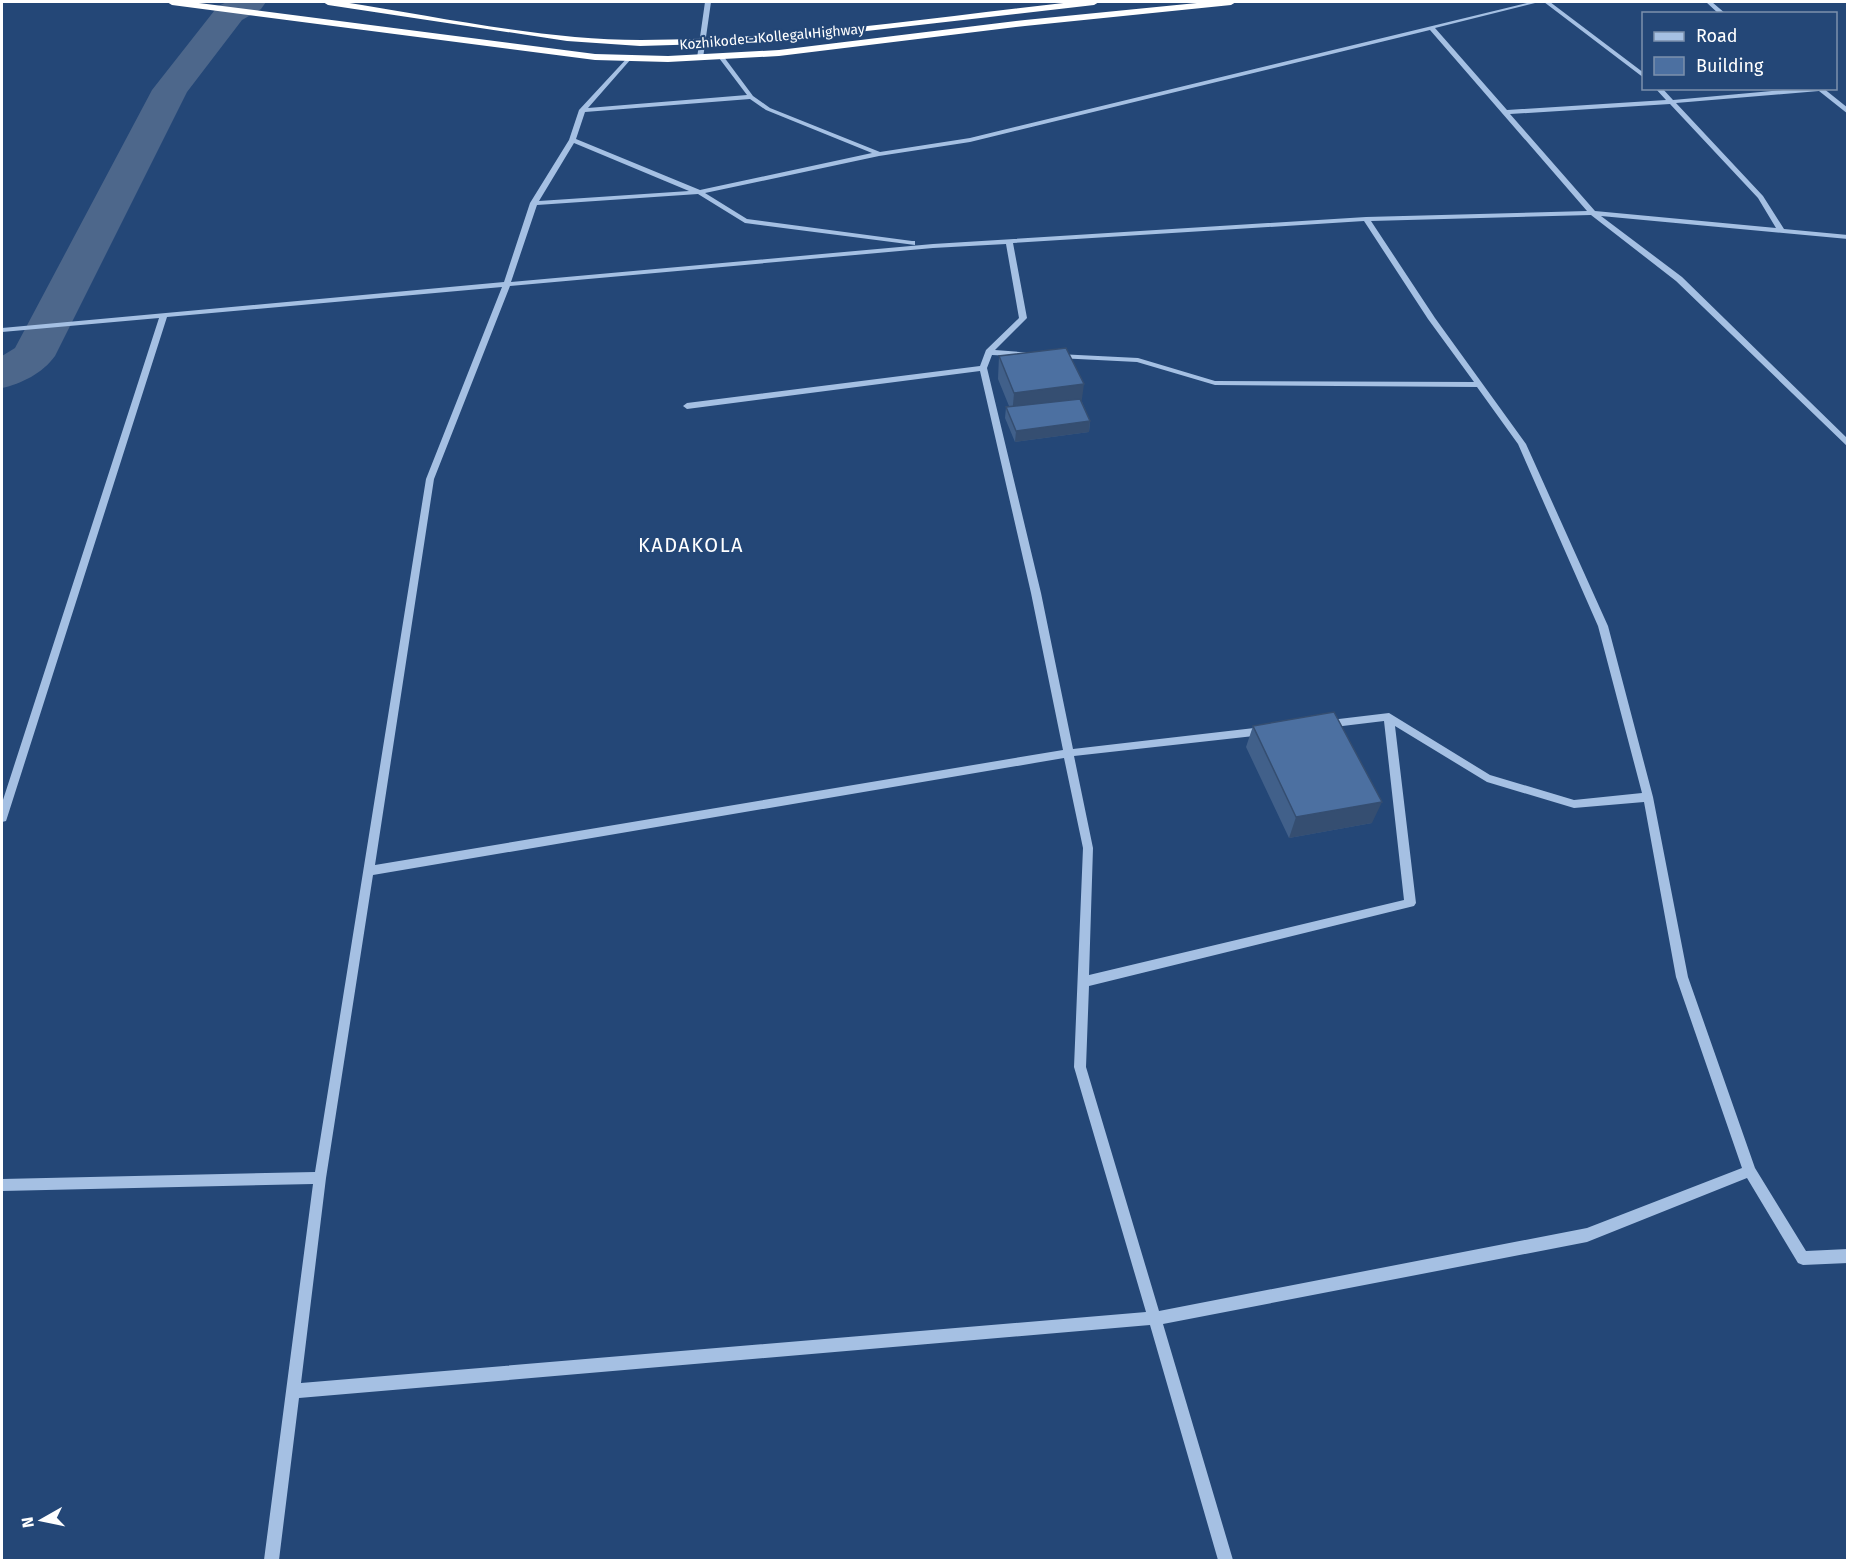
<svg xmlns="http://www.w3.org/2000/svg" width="1849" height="1562" viewBox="0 0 1849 1562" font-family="'Fira Sans',sans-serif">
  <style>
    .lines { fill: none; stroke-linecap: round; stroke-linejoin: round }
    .canal { fill: #4d678b; fill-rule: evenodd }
    .minor { fill: #a5c0e3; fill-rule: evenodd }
    .highway { fill: #fff; fill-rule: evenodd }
    .wall { fill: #41608a }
    .shaded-wall { fill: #354e71 }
    .building { fill: #4c70a1; stroke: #354e71; stroke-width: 1.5 }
    .labels { text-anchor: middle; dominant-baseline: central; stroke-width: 4.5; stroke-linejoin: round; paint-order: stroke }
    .far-street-label { font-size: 14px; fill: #fff; stroke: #244777 }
    .quarter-label { font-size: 20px; letter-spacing: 1.5px; fill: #fff; stroke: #244777 }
  </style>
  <rect width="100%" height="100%" fill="#244777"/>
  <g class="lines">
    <path class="canal" d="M227,2H266L261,9L242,20L187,92L55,356C43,373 21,384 2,388V356L15,348L152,90L218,6Z"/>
    <path class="minor" d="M705,2H711L703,58L700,60L697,58Z
      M1531,2H1539L1435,28L1507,110L1666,100L1655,88H1662L1673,100L1804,88H1823L1848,108V114L1819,91L1676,103L1763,196L1784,229L1848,235V239L1601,216L1682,277L1848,439V447L1676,281L1591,215L1371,221L1435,318L1526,444L1608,626L1653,797L1688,977L1755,1168L1806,1251L1848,1249V1263L1803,1265L1798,1263L1747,1178L1587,1242L1163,1324L1233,1560H1218L1150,1325L299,1398L279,1560H264L313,1184L2,1191V1179L315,1172L426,479L502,287L167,317L7,818L6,821L2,822V803L159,318L2,332V328L504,282L530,203L569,140L579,110L629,56L631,57V59L588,108L747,95L719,58L722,56L724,57L753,96L770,108L880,152L970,138ZM1430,30L1587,211L1366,217L933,244L511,282L537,205L698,194L745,223L915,245V241H912L747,219L705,193L879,156L970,142ZM750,99L766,110L872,153L700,190L576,139L585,112ZM1670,104L1758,198L1776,228L1595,211L1510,114ZM574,143L689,191L539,201ZM1364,221L1428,319L1474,382L1215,381L1138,358L1058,354L1054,356L1058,358L1137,362L1215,385L1477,387L1518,444L1598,626L1642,793L1574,800L1490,775L1389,713L1322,721L1321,724L1326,728L1384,721L1404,900L1089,975L1093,848L1074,756L1263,735L1268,731L1263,727L1073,749L1041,593L987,368L992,355L1033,357L1037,355L1033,353L995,350L1027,318L1013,243ZM1006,244L1019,318L986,350L980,366L687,403L683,406L687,409L980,371L1031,593L1063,750L375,865L434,479L510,286L933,248ZM1395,726L1487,782L1574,808L1644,802L1676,977L1742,1168L1587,1228L1159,1311L1086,1067L1089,986L1414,906L1416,903ZM1064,758L1083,848L1074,1067L1146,1312L301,1383L326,1178L373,875Z
      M1544,2H1550L1644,73V78Z
      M1706,2H1712L1726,14H1719Z"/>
    <path class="highway" d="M167,2H191L595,54L668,56L779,50L1025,20L1207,2H1236L1231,5L1025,26L779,56L668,62L595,60L172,5Z
      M323,2H343C440,17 543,40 641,40C786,40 929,18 1072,2H1099L1094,5L770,42L640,46L567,41L328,5Z"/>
  </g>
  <path class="wall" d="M999,356L1082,402L1090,421L1089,432L1015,442L1005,418L1006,407L1009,406L998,379Z
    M1253,726L1372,823L1289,838L1246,747Z"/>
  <path class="shaded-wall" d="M1084,384L1081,406L1012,416L1014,393Z
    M1090,421L1089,432L1015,442L1016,431Z
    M1382,802L1372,823L1289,838L1296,817Z"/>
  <path class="building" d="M1066,348L1084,384L1014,393L999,356Z
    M1080,399L1090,421L1016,431L1006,407Z
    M1334,712L1382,802L1296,817L1253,726Z"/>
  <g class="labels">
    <g class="far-street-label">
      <text transform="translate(772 37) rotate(-5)">Kozhikode - Kollegal Highway</text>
    </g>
    <g class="quarter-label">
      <text x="691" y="545">KADAKOLA</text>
    </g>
  </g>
  <rect width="1849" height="1562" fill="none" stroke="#ffffff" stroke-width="6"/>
  <rect x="1642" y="12" width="195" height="78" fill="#244777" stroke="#7c91ad" stroke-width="1.5"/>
  <rect x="1654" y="32" width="30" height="9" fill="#a5c0e3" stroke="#7c91ad" stroke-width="1.5"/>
  <text x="1696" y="42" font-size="18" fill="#ffffff">Road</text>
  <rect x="1654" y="57" width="30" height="18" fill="#4c70a1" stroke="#7c91ad" stroke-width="1.5"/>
  <text x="1696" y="72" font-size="18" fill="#ffffff">Building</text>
  <g transform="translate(42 1520) rotate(261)" stroke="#244777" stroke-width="4.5" paint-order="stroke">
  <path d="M0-4.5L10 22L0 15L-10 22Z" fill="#ffffff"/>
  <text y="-9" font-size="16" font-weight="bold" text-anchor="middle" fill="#ffffff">N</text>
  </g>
</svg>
